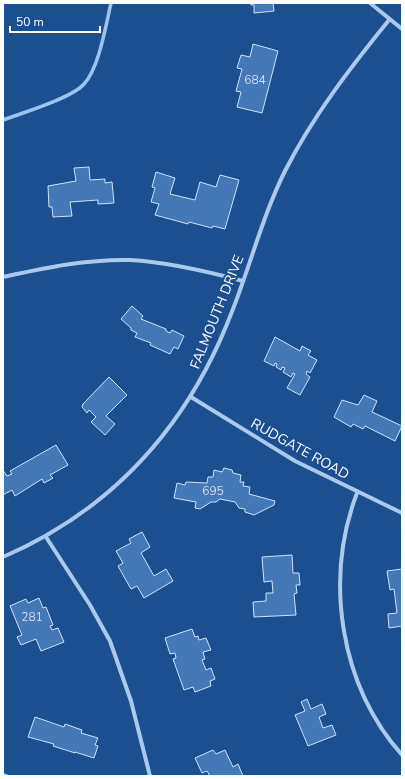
<svg xmlns="http://www.w3.org/2000/svg" width="405" height="779" viewBox="0 0 405 779" font-family="'Nunito Sans',sans-serif">
  <style>
    .lines { fill: none; stroke-linecap: round; stroke-linejoin: round }
    .stream { stroke: #9cc4f0; stroke-width: 3.5 }
    .building { fill: #4478b7; stroke: #cfe3fa }
    .street { stroke: #a9c9ee; stroke-width: 4 }
    .labels { text-anchor: middle; dominant-baseline: central; stroke-width: 4; stroke-linejoin: round; paint-order: stroke }
    .number-label { font-size: 12px; fill: #d0dded }
    .street-label { font-size: 14px; fill: #fff; stroke: #1b4f8f }
  </style>
  <rect width="100%" height="100%" fill="#1b4f8f"/>
  <g class="lines">
    <path class="stream" d="M3,120C22,113 72,98 84,84C99,68 106,25 111,3"/>
  </g>
  <path class="building" d="M251,3H273L274,11L254,13V5H251Z
    M253,44L278,51L262,113L237,107L241,92L236,91L242,69L237,68L241,55L250,57Z
    M89,167L90,180L105,179V183L112,182L114,203L98,204V200L70,202L72,216L53,217L52,207H49L48,186L76,181L74,168Z
    M156,172L175,178L170,194L195,200L200,182L216,187L220,175L239,180L225,229L213,226L212,228L189,222L188,224L155,215L159,204L151,202L155,188L152,187Z
    M132,306L143,316L141,319L166,329V331L170,333L172,330L184,336L178,349L174,347L170,354L150,345L151,343L135,337L137,333L131,330V328L121,319Z
    M275,337L300,351L302,346L311,351L308,355L317,360L310,373L307,371L306,374L310,377L300,395L287,388L295,374L293,373L291,377L283,372L285,368L282,367L281,370L276,367L277,364L275,363L274,366L264,361Z
    M109,377L127,395L106,416L115,424L105,435L91,422L96,417L89,410L87,413L82,407L83,404Z
    M364,395L377,401L372,412L402,426L395,441L365,426L363,429L353,424L351,427L334,417L342,400L358,405Z
    M56,445L68,465L50,475L53,478L44,483L42,479L15,496L12,490L3,495V470L7,476L12,474L10,471Z
    M224,468L232,470L233,473L241,475L240,482H244L243,486L250,487L249,494L275,501L274,505L254,515L245,512V509L239,508L235,502L220,499L216,502H211L200,509L195,508L196,502L174,498L177,483L185,485L186,482L207,483L208,477H213L214,470L222,472Z
    M142,532L150,547L141,553L154,576L166,569L173,581L144,598L137,586L131,589L118,566L123,563L116,551L131,543L129,539Z
    M292,555L293,573H299L300,585H296L297,593L294,594L296,615L254,617L253,602L266,601V593H273L272,581L264,582L262,557Z
    M402,569V626L389,628L388,614L397,613L394,589L390,590L387,571Z
    M39,598L43,608L46,607L53,625L50,626L52,630L58,628L64,642L41,651L36,639L21,645L17,637L22,635L10,606L26,599L28,603Z
    M192,629L195,637L198,636L199,640L206,638L211,650L203,652L205,659L202,660L206,670L211,668L215,679L210,681L211,686L195,692L193,687L184,690L173,659L176,658L175,653L170,654L165,638Z
    M307,699L311,709L322,704L326,714L319,717L323,728L332,725L336,735L308,746L295,715L305,711L301,702Z
    M35,717L64,727L65,724L82,730L81,733L98,738L95,745L98,746L94,758L75,752V753L53,746L54,744L28,737Z
    M213,750L216,754L225,750L233,767L238,764L243,776H210L207,771L202,773L195,758Z"/>
  <g class="lines">
    <path class="street" d="M370,3L402,29
      M3,277C45,268 86,259 130,260C168,262 206,271 243,281
      M191,397L295,461L402,513
      M357,493C324,580 340,685 402,755
      M46,537L90,605L110,641L131,701L150,776
      M3,557C116,508 190,423 233,309C251,263 263,215 285,171C313,116 350,68 389,20
      M3,775L6,776"/>
  </g>
  <g class="labels">
    <g class="number-label">
      <text x="255" y="80">684</text>
      <text x="213" y="491">695</text>
      <text x="32" y="617">281</text>
    </g>
    <g class="street-label">
      <text transform="translate(217 312) rotate(-68)">FALMOUTH DRIVE</text>
      <text transform="translate(300 449) rotate(29)">RUDGATE ROAD</text>
    </g>
  </g>
  <rect width="405" height="779" fill="none" stroke="#ffffff" stroke-width="8"/>
  <path d="M10 26v6h90v-6" fill="none" stroke="#ffffff" stroke-width="2"/>
  <text x="16" y="26" font-size="12" fill="#ffffff" stroke="#1b4f8f" stroke-width="3" paint-order="stroke">50 m</text>
</svg>
